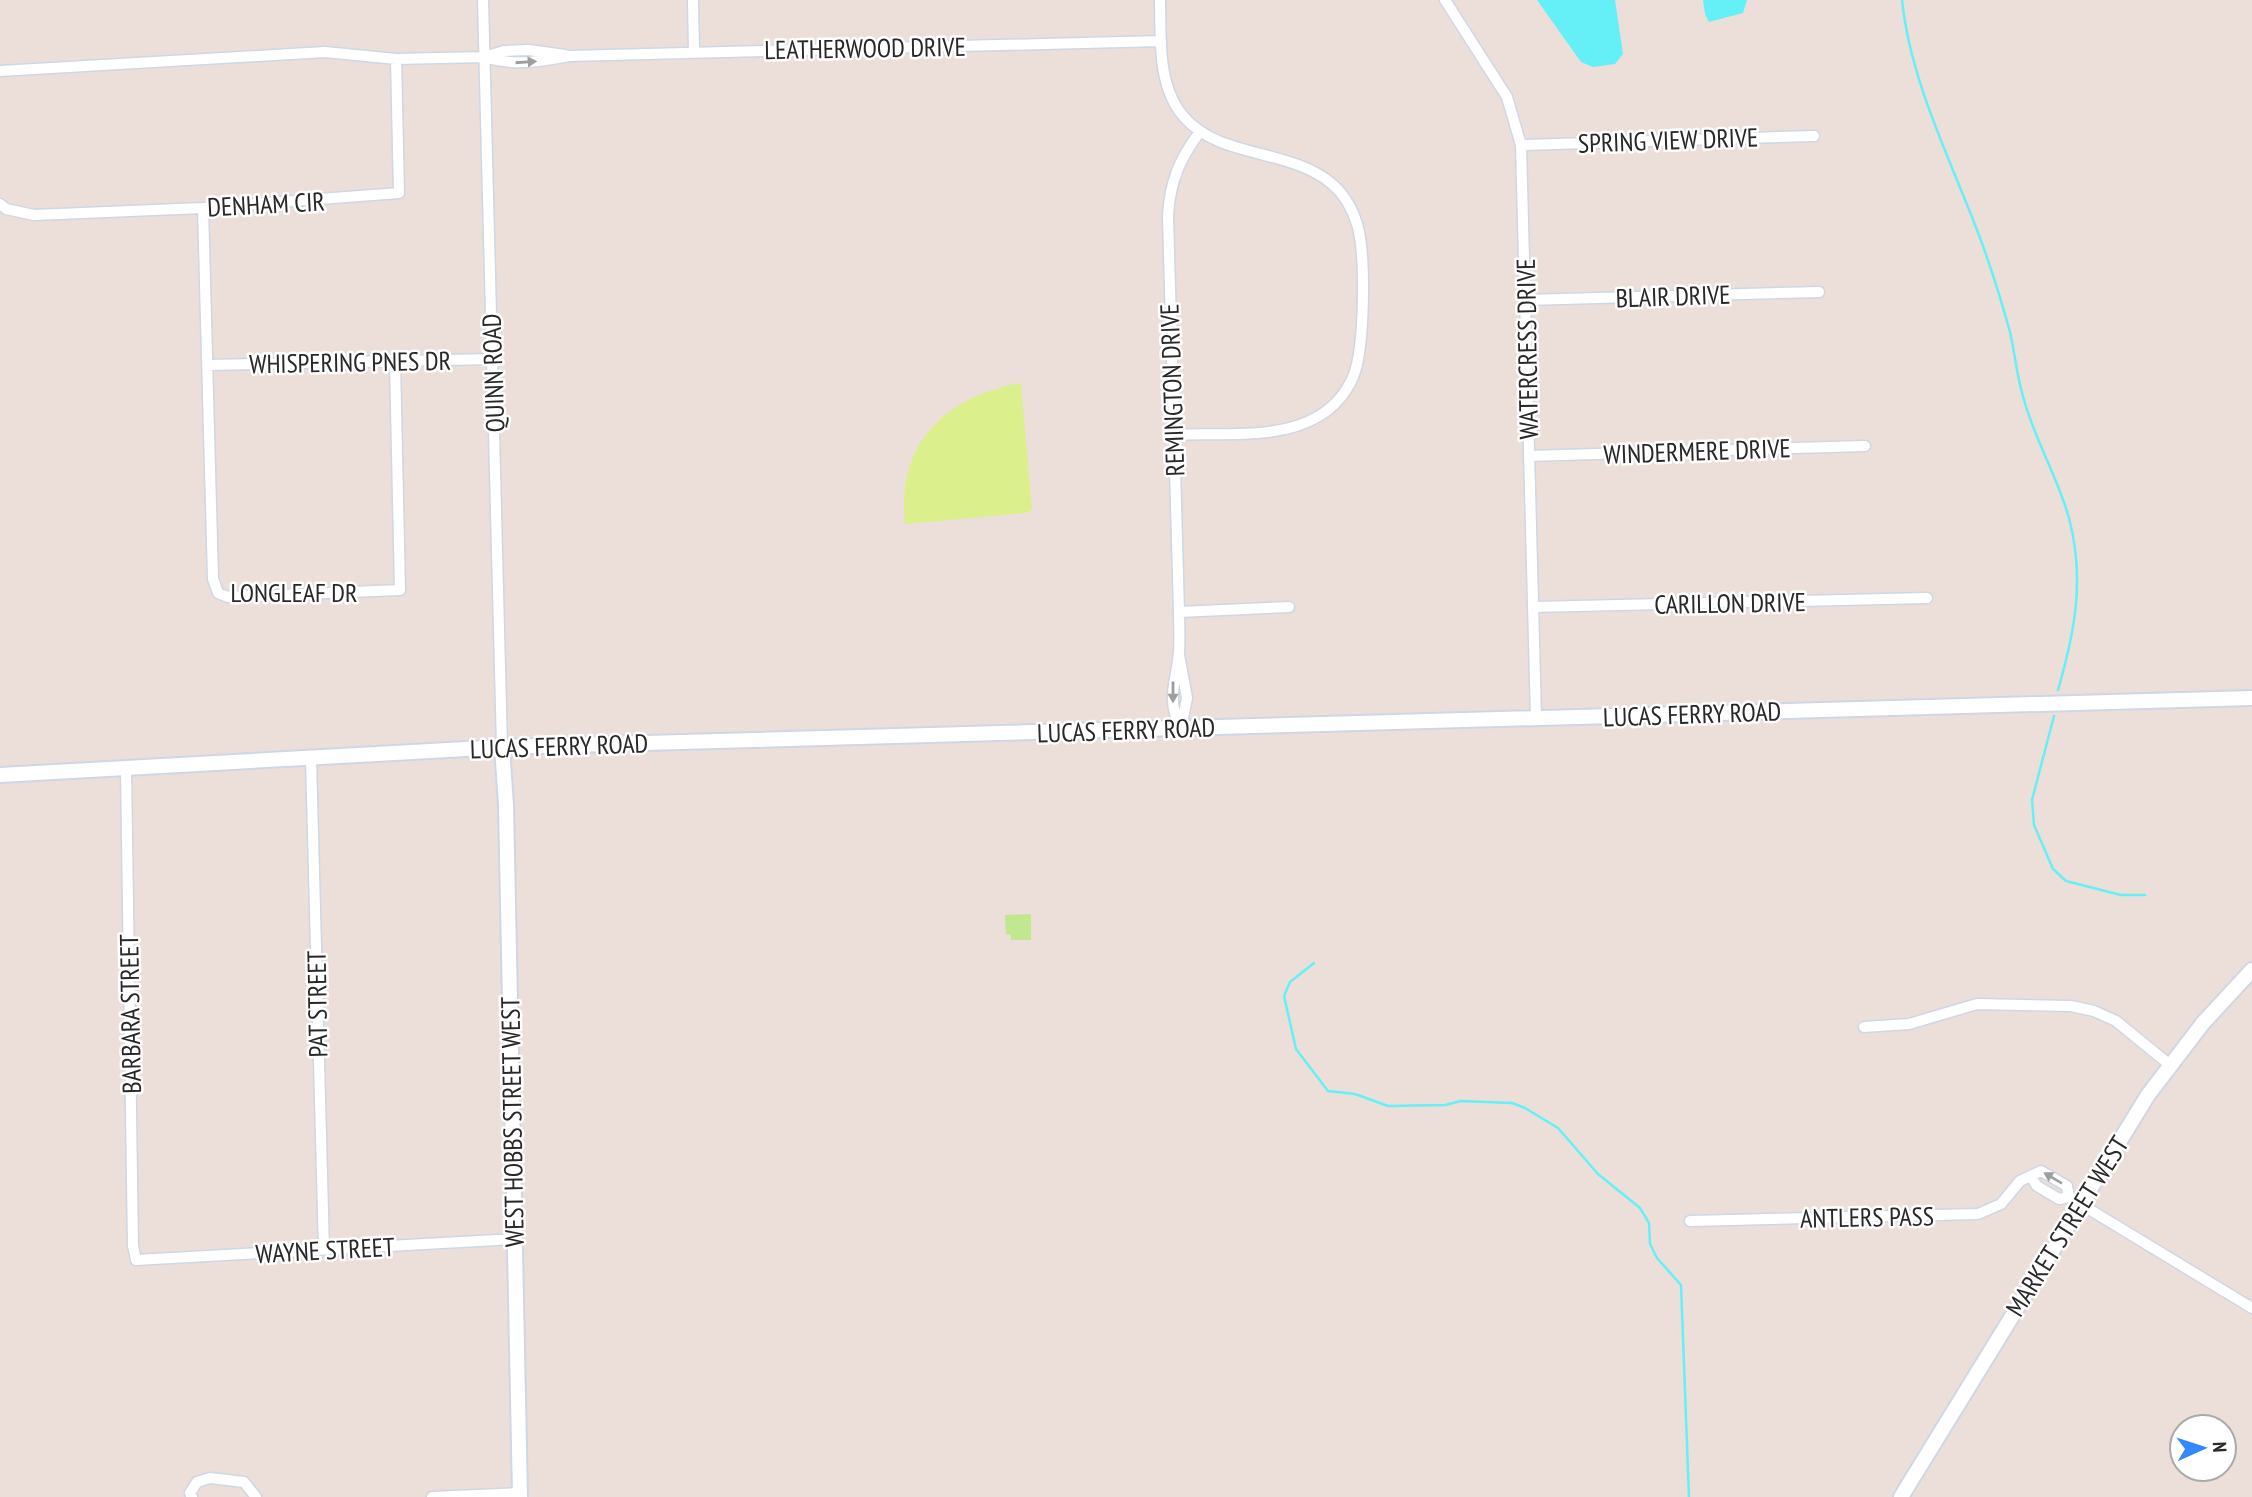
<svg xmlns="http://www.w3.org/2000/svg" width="2252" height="1497" viewBox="0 0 2252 1497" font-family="'PT Sans Narrow',sans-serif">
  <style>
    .green { fill: #c2e791 }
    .pitch { fill: #dbef8c }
    .water { fill: #64f0f6 }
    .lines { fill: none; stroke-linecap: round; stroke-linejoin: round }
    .stream { stroke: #64f0f6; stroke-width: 2.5 }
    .street-casing { stroke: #ced7e3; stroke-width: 13 }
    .secondary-casing { stroke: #ced7e3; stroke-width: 18 }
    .street { stroke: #fff; stroke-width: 10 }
    .secondary { stroke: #fff; stroke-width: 14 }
    .oneway { fill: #9e9e9e }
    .labels { text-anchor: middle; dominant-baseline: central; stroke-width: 5; stroke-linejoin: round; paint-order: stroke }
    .street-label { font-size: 26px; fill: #282828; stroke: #fff }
  </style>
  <rect width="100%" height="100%" fill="#ecdfd9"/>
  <path class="green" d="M1031,914V940H1011V935L1006,934L1005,915Z"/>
  <path class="pitch" d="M1021,383L1032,509L1026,513L905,524C896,443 945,397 1021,383Z"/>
  <path class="water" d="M1537,0H1615L1623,54L1615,64L1593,67L1581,62Z
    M1703,0H1747L1743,13L1709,22L1705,14Z"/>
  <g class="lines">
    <path class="stream" d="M1902,0C1911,86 1954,166 1983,246C1993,274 2002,303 2010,332C2015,354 2017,378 2024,400C2035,440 2058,478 2069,518C2085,579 2075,631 2058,690
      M2054,716L2032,800L2034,825L2053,869L2066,881L2121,895H2145
      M1314,963L1290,982L1284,996L1296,1049L1328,1091L1355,1094L1388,1106L1445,1105L1461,1101L1512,1103L1525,1108L1558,1128L1598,1174L1640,1208L1649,1223L1650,1244L1657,1258L1681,1285L1689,1497"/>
    <defs>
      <path id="street" d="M483,0L502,747
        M693,0L694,52
        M1160,0C1161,39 1157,86 1184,117C1220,159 1290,148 1332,184C1344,194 1352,208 1357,224C1366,253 1365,349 1353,377C1346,393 1334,407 1319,416C1278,441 1218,432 1172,435
        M1445,0L1507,97L1521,145L1536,718
        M484,57C513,66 539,62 569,56L1161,41
        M0,71L325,52L396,59L484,57L504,51L529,50L565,55
        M1521,145L1814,136
        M0,204L6,209L34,215L203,208L399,193L396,59
        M203,208L213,579L218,593L228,597L400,590L395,361
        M1526,300L1819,292
        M208,365L493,359
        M1529,456L1865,446
        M1533,607L1927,598
        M1179,612L1289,607
        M1179,655L1187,698L1181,728
        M1181,728C1165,698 1177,681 1179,651C1180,638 1179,625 1179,612L1168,216C1170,182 1179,160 1199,133
        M311,759L324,1250
        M126,768L133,1246L136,1260L514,1239
        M1864,1027L1909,1024L1977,1004L2071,1006L2094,1011L2116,1021L2170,1065
        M2030,1176L2037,1186L2059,1199L2069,1197L2252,1308
        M1690,1221L1978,1214L2001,1204L2020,1181L2041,1171L2067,1186L2069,1197
        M192,1497L190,1493L197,1482L210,1478L244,1482L256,1497
        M432,1497L520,1493"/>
      <path id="secondary" d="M502,747L506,805L520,1497
        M0,775L502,747L2252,698
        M1901,1497L2148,1095L2203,1023L2252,970"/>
    </defs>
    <use href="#street" class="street-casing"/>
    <use href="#secondary" class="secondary-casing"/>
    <use href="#street" class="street"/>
    <use href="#secondary" class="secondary"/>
  </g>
  <defs><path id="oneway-solid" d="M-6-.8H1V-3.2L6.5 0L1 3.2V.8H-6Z" transform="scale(1.75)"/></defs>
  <g class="oneway">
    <use href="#oneway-solid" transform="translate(526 62) rotate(-4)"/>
    <use href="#oneway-solid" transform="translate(1173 692) rotate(90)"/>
    <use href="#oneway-solid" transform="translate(2053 1178) rotate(-149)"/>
  </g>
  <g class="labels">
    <g class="street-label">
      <text transform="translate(865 48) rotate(-1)">LEATHERWOOD DRIVE</text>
      <text transform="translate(1668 140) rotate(-2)">SPRING VIEW DRIVE</text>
      <text transform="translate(266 204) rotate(-3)">DENHAM CIR</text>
      <text transform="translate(1673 296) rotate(-2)">BLAIR DRIVE</text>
      <text transform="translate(1527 349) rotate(-91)">WATERCRESS DRIVE</text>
      <text transform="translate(350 362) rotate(-1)">WHISPERING PNES DR</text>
      <text transform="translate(493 373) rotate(-92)">QUINN ROAD</text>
      <text transform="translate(1172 390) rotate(-92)">REMINGTON DRIVE</text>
      <text transform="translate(1697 451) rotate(-2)">WINDERMERE DRIVE</text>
      <text x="294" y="592">LONGLEAF DR</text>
      <text transform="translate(1730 603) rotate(-1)">CARILLON DRIVE</text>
      <text transform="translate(1692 714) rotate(-2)">LUCAS FERRY ROAD</text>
      <text transform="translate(1126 730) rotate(-2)">LUCAS FERRY ROAD</text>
      <text transform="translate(559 746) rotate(-2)">LUCAS FERRY ROAD</text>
      <text transform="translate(317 1004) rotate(-91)">PAT STREET</text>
      <text transform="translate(130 1014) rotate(-91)">BARBARA STREET</text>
      <text transform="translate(512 1122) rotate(-91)">WEST HOBBS STREET WEST</text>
      <text transform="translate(1867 1217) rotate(-1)">ANTLERS PASS</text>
      <text transform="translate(2067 1226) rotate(-58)">MARKET STREET WEST</text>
      <text transform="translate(325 1250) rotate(-3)">WAYNE STREET</text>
    </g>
  </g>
  <g transform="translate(2203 1448) rotate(87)"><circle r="33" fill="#ffffff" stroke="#a9a9a9" stroke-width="2"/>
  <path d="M0-5L12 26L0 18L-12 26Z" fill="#3387ff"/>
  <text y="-10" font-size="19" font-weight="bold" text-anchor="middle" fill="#282828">N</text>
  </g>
</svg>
